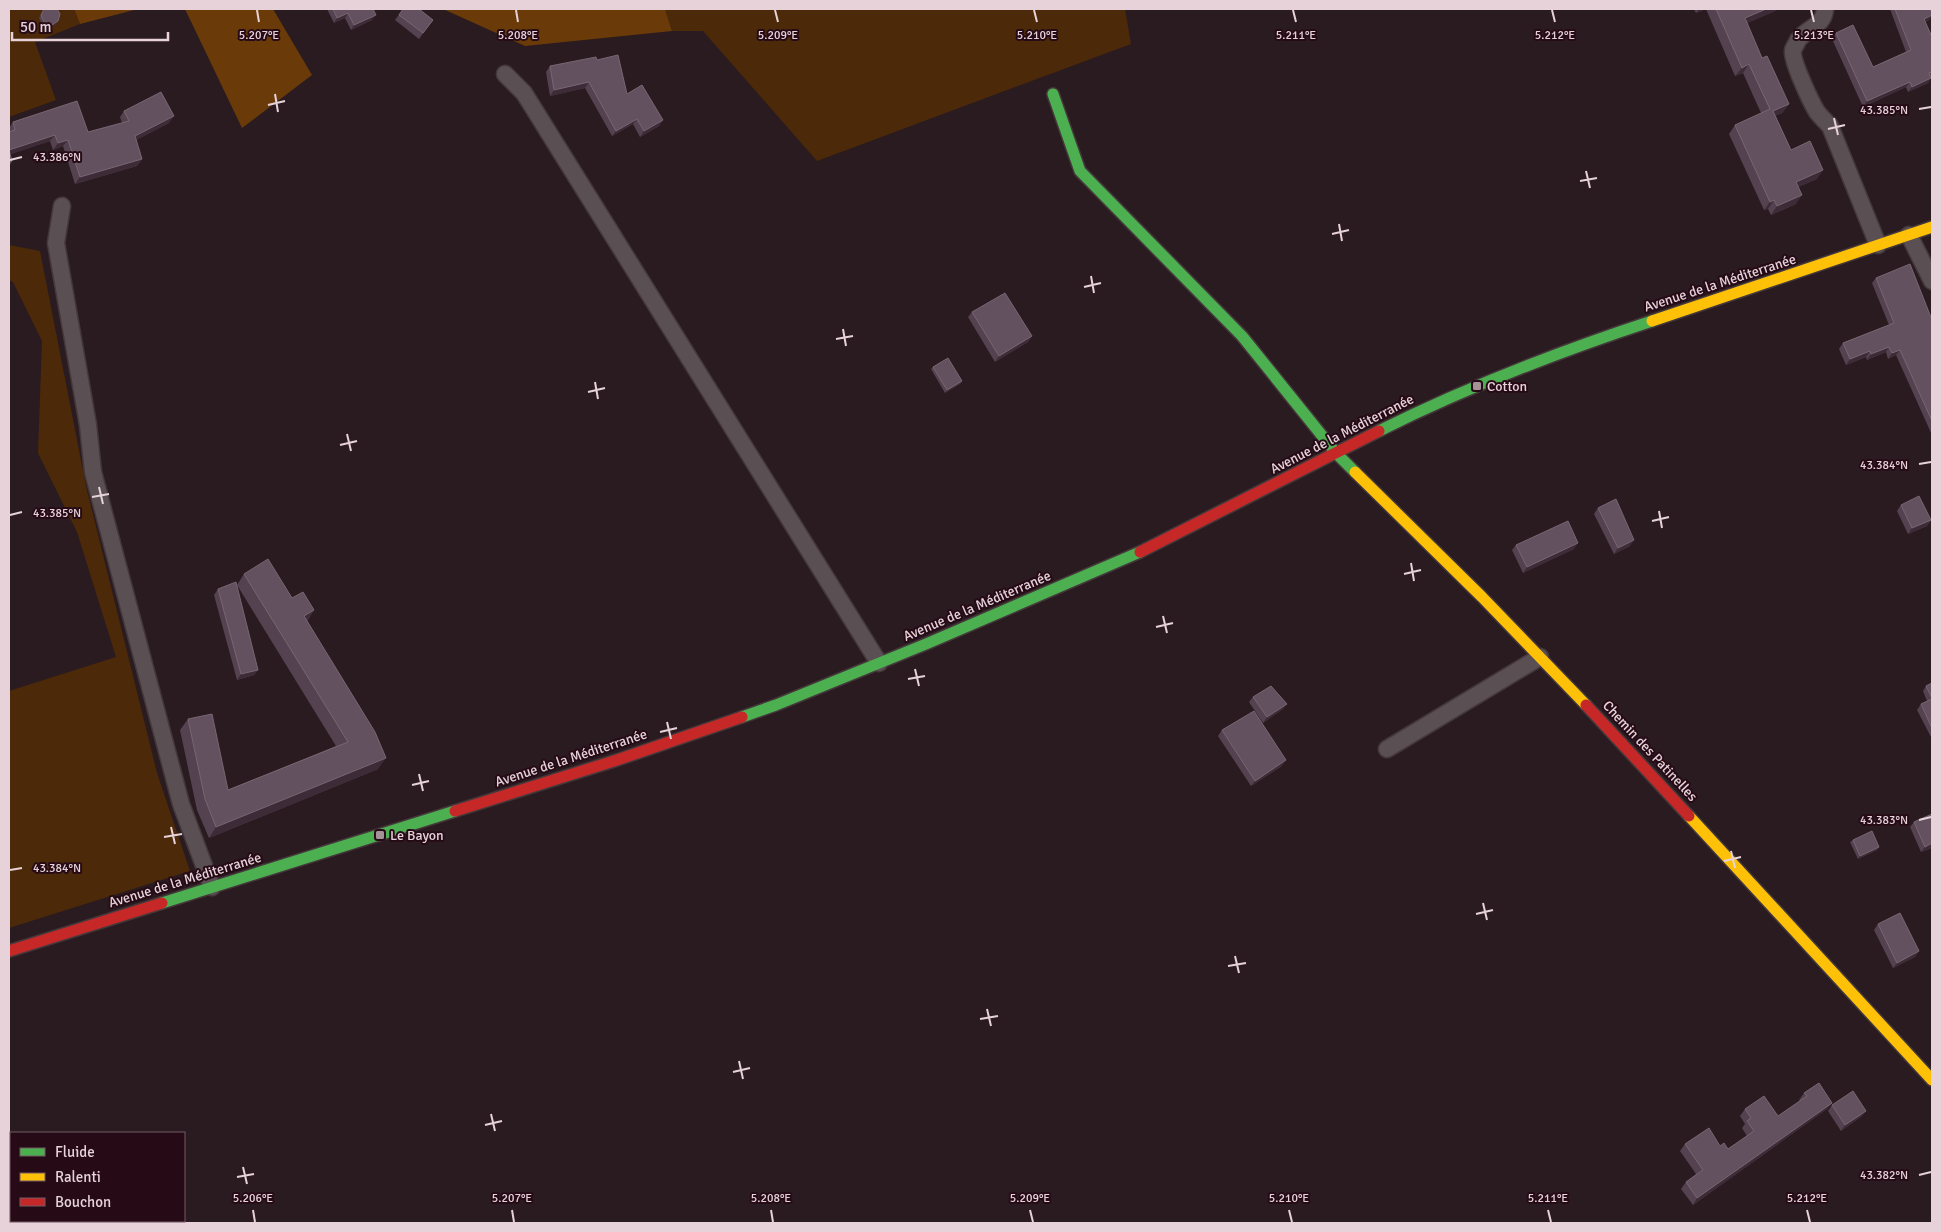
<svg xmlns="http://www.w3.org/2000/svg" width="1941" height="1232" viewBox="0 0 1941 1232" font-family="Signika,sans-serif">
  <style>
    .green { fill: #4c2908 }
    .forest { fill: #6a3b08 }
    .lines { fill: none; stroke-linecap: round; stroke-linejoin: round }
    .street-casing { stroke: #44383b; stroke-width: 19 }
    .fast-casing { stroke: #44383b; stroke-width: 14 }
    .slow-casing { stroke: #44383b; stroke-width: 14 }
    .jam-casing { stroke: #44383b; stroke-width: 14 }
    .street { stroke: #5a4f53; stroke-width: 16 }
    .fast { stroke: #4caf50; stroke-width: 11 }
    .slow { stroke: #ffc107; stroke-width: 11 }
    .jam { stroke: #c62828; stroke-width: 11 }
    .wall { fill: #544250 }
    .shaded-wall { fill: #3d2c37 }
    .building { fill: #64515f; stroke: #786672 }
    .ticks { fill: none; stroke: #e6d2d8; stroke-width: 2 }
    .poi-dot { fill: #a49298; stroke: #260b16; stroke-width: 2 }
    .labels { text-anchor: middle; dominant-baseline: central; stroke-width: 4; stroke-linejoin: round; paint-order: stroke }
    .street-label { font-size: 14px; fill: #e6d2d8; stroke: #260b16 }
    .poi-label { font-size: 14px; fill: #e6d2d8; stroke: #260b16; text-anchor: start }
    .ticks-label { font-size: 12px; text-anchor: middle; fill: #e6d2d8; stroke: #260b16; stroke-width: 4; stroke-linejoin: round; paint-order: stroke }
  </style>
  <rect width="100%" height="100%" fill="#2a1b20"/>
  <path class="green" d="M9,9H74L80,24L35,42L56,100L9,117Z
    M665,9H1125L1131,44L817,161L703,31H672Z
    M9,245L40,251L86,486L157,773L190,871L9,928V691L116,657L77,532L38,453L42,341L13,282L9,280Z"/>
  <path class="forest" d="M74,9H138L80,24Z
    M185,9H273L312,75L242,128Z
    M443,9H665L672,31L525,46Z"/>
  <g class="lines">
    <defs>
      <path id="street" d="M1825,9C1824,26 1808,27 1798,40C1797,43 1794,47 1793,50C1791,60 1811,102 1817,112C1821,117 1826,122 1830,126L1878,245
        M505,74L524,93L879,663
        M62,206L56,243L88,425L93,472L181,804L212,887
        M1909,235L1932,281
        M1387,749L1540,657
        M9,1154L11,1157
        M62,1221L64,1223"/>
      <path id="fast" d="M1053,94L1080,171L1242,336L1336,453L1355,472
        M1379,431C1467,387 1558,352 1652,321
        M742,717L776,705L926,644L1140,552
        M162,903L455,811"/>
      <path id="slow" d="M1652,321L1932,227
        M1355,472L1482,597L1586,705
        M1689,816L1932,1080"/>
      <path id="jam" d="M1140,552L1379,431
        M1586,705L1689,816
        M455,811L617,760L742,717
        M9,951L162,903"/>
    </defs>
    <use href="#street" class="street-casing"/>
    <use href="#fast" class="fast-casing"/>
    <use href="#slow" class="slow-casing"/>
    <use href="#jam" class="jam-casing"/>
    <use href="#street" class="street"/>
    <use href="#fast" class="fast"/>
    <use href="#slow" class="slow"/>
    <use href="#jam" class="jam"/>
  </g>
  <path class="wall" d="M44,9L56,24L50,27L43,26L39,18Z
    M327,9H373L372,20L351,30L345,18L334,23Z
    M403,9L433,20L419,39L395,20Z
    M1694,9H1776L1775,11L1747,23L1762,58L1789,104L1782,113L1775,116L1791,150L1817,179L1798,187L1796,204L1771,215L1768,209L1764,210L1729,134L1735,125L1761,113L1743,73L1735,76L1706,9L1696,13Z
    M1890,9H1930L1932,13V16L1929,20L1925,22L1932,37V76H1931L1928,83L1908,92L1906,87L1863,107L1832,39L1836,33L1873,67L1906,52Z
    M597,60L627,94L663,120L659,126L640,137L633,124L612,136L585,88L550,96L546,72L550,66Z
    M124,111L169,123L136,140L142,159L137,166L75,184L63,146L53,150L50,141L10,154L12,161L9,167V128L13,122L88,132L122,123L120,117Z
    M1876,278L1932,320V435L1896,355L1888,359L1886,352L1867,360L1866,357L1846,365L1839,349L1843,343L1889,325L1872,283Z
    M972,312L1032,336L1028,342L995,362L968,317Z
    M933,367L962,381L960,384L945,393L931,369Z
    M1901,505L1931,520L1927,526L1908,534L1897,511Z
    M1598,508L1630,546L1614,554L1594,514Z
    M1516,545L1574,549L1523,573L1512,550Z
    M244,574L314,610L307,621L378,769L209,838L197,810L180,730L188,719L228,790L336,746L237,585Z
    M218,589L258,670L254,675L237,680L214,595Z
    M1932,683V739L1917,710L1921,704L1927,701L1923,691L1926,686Z
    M1253,697L1283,709L1263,723L1249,702Z
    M1222,730L1282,766L1251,786L1218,736Z
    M1932,814V848L1921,852L1910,827L1914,822Z
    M1853,840L1879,847L1877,850L1858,859L1850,842Z
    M1878,924L1919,951L1915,957L1893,968L1874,930Z
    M1804,1093L1832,1103L1827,1109L1693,1205L1681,1189L1686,1182L1696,1174L1680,1151L1685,1144L1720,1146L1728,1149L1747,1136L1742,1128L1745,1124L1740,1116L1745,1109L1778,1116L1800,1101L1799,1100Z
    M1832,1105L1862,1116L1841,1131L1828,1111Z"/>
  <path class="shaded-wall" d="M1699,9H1706L1696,13Z
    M1766,9H1776L1775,11L1738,27L1745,18Z
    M348,13L345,18L334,23L337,18Z
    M376,15L372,20L351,30L354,25Z
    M1932,15L1929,20L1920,24L1924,19Z
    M58,21L56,24L50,27L43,26L45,24Z
    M1749,64L1743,73L1735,76L1742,68Z
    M1931,78L1928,83L1908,92L1912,87Z
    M589,82L585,88L550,96L554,90Z
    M1910,82L1906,87L1863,107L1867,101Z
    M1789,104L1782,113L1767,120L1773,111Z
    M174,116L169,123L130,143L135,136Z
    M637,119L633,124L612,136L616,131Z
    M663,120L659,126L640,137L644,131Z
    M55,135L50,141L9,155V150Z
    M68,140L63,146L53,150L58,143Z
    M142,159L137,166L75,184L80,177Z
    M1823,170L1817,179L1790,191L1796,182Z
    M1802,195L1796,204L1771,215L1777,206Z
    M1774,200L1768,209L1764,210L1770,202Z
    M1032,336L1028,342L995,362L999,356Z
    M1889,347L1886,352L1867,360L1871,354Z
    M1900,350L1896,355L1888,359L1892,353Z
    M1870,351L1866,357L1846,365L1850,359Z
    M962,381L960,384L945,393L947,390Z
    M1931,520L1927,526L1908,534L1912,528Z
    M1634,540L1630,546L1614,554L1618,548Z
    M1578,543L1574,549L1523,573L1527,567Z
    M314,610L306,621L304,616Z
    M258,670L254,675L237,680L241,674Z
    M1287,704L1283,709L1263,723L1267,717Z
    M386,758L378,769L209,838L216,827Z
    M1286,760L1282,766L1251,786L1255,781Z
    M1932,843V848L1921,852L1925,847Z
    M1879,847L1877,850L1858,859L1860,856Z
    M1919,951L1915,957L1893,968L1897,963Z
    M1832,1103L1827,1109L1693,1205L1697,1198Z
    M1866,1111L1862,1116L1841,1131L1845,1125Z"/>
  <path class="building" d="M44,9H57L60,14L58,21L52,25L45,24L41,15Z
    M333,9H373L376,15L354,25L348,13L337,18Z
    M403,9H419L433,20L423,33L399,15Z
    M1716,9H1766L1745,18L1762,58L1767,56L1789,104L1773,111L1791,150L1810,141L1823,170L1796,182L1802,195L1777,206L1774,200L1770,202L1735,125L1770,109L1749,64L1742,68Z
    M1895,9H1930L1932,13V15L1924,19L1932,37V72L1929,73L1931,78L1912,87L1910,82L1867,101L1836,33L1853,25L1873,67L1911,50Z
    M618,55L627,94L642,85L663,120L644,131L637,119L616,131L589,82L554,90L550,66L596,57L597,60Z
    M161,92L174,116L135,136L142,159L80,177L68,140L58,143L55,135L9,150V132L15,130L13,122L77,101L88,132L129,121L124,111Z
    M9,150L12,161L9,163Z
    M1910,264L1932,320V421L1900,350L1892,353L1889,347L1871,354L1870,351L1850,359L1843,343L1894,323L1876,278Z
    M1005,293L1032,336L999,356L972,312Z
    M948,358L962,381L947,390L933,367Z
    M1919,496L1931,520L1912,528L1901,505Z
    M1616,499L1634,540L1618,548L1598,508Z
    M1568,521L1578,543L1527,567L1516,545Z
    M268,559L292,598L303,592L314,610L304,616L375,732L386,758L216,827L205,799L188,719L212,714L228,790L348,742L244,574Z
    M236,582L258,670L241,674L218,589Z
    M1932,683V698L1926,686Z
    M1271,686L1287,704L1267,717L1253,697Z
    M1932,699V728L1921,704Z
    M1254,711L1286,760L1255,781L1222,730Z
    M1932,814V843L1925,847L1914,822Z
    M1872,831L1879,847L1860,856L1853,840Z
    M1900,913L1919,951L1897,963L1878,924Z
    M1819,1083L1832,1103L1697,1198L1686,1182L1703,1170L1685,1144L1709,1128L1720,1146L1724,1143L1728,1149L1754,1131L1747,1121L1751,1118L1745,1109L1764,1096L1778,1116L1807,1096L1804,1093Z
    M1853,1091L1866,1111L1845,1125L1832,1105Z"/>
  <path class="ticks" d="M257,10L259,22M516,10L518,22M775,10L778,22M1034,10L1037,22M1293,10L1296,22M1552,10L1555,22M1811,10L1814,22M275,94L278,112M268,105L285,101M1919,109L1931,107M1834,118L1838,135M1828,129L1845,125M10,160L22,157M1586,171L1590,188M1580,181L1597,178M1339,224L1342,241M1332,234L1349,230M1091,276L1094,293M1084,287L1101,283M843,329L846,346M836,339L853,336M595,382L598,399M588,392L605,388M347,434L351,451M340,445L357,441M1919,464L1931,462M99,487L103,504M92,497L109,494M1659,511L1662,528M10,515L22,512M1652,521L1669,517M1411,563L1414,581M1404,574L1421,570M1163,616L1167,633M1156,627L1173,623M915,669L919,686M908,679L925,676M667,722L671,739M660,732L677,728M419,774L423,791M412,785L429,781M1919,820L1931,817M171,827L175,844M164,837L182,834M1731,851L1735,868M1724,861L1741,857M10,870L22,868M1483,903L1487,920M1476,914L1493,910M1235,956L1239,973M1228,966L1246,963M987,1009L991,1026M980,1019L998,1016M739,1061L743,1079M733,1072L750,1068M491,1114L495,1131M485,1125L502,1121M243,1167L247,1184M1919,1175L1931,1172M237,1177L254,1174M253,1210L255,1222M512,1210L514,1222M771,1210L773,1222M1030,1210L1033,1222M1289,1210L1292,1222M1548,1210L1551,1222M1807,1210L1810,1222"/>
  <g class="poi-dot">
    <rect x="1472" y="381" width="10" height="10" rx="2.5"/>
    <rect x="375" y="830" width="10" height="10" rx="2.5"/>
  </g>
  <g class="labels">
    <g class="street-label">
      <text transform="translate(1720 283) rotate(-18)">Avenue de la Méditerranée</text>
      <text transform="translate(1342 434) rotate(-27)">Avenue de la Méditerranée</text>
      <text transform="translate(977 606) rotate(-23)">Avenue de la Méditerranée</text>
      <text transform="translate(1650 751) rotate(47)">Chemin des Patinelles</text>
      <text transform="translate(571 758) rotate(-18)">Avenue de la Méditerranée</text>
      <text transform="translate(185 880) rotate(-17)">Avenue de la Méditerranée</text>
    </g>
    <g class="poi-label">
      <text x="1487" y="386">Cotton</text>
      <text x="390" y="835">Le Bayon</text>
    </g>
  </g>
  <g class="ticks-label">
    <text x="259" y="39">5.207°E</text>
    <text x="518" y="39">5.208°E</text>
    <text x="778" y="39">5.209°E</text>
    <text x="1037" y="39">5.210°E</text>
    <text x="1296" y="39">5.211°E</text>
    <text x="1555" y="39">5.212°E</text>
    <text x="1814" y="39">5.213°E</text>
    <text x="1884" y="114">43.385°N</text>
    <text x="57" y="161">43.386°N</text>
    <text x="1884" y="469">43.384°N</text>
    <text x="57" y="517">43.385°N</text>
    <text x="1884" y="824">43.383°N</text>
    <text x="57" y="872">43.384°N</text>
    <text x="1884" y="1179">43.382°N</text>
    <text x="253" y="1202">5.206°E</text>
    <text x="512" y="1202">5.207°E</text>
    <text x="771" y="1202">5.208°E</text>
    <text x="1030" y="1202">5.209°E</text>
    <text x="1289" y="1202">5.210°E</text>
    <text x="1548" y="1202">5.211°E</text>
    <text x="1807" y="1202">5.212°E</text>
  </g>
  <rect width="1941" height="1232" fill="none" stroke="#e6d2d8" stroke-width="20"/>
  <rect x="10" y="1132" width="175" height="90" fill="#260b16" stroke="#735b64"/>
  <rect x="20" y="1148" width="25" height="8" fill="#4caf50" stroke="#735b64"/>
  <text x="55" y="1157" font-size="15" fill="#e6d2d8">Fluide</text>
  <rect x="20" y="1173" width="25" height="8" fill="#ffc107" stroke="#735b64"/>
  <text x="55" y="1182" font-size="15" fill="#e6d2d8">Ralenti</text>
  <rect x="20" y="1198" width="25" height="8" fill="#c62828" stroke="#735b64"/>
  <text x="55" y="1207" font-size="15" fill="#e6d2d8">Bouchon</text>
  <path d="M12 32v8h156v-8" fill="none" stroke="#e6d2d8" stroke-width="2.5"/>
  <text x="20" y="32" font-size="15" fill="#e6d2d8" stroke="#260b16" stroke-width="4" paint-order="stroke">50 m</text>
</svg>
